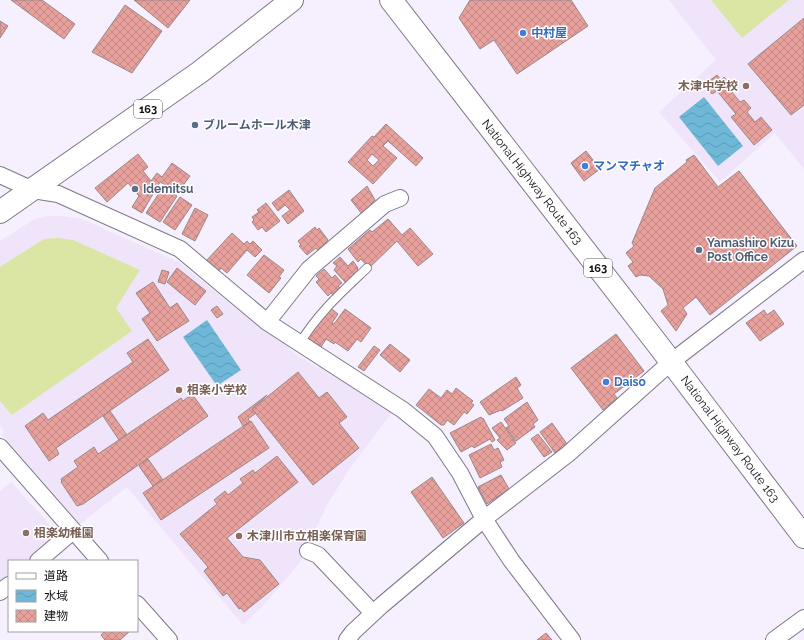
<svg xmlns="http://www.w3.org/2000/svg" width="804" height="640" viewBox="0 0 804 640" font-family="Raleway,'Noto Sans JP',sans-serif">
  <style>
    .built { fill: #efe4fa }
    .pitch { fill: #dbe6a5 }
    .water { fill: url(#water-waves) }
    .building { fill: url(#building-cross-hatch); stroke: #9a8887; fill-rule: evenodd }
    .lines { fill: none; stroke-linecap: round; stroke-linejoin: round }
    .service-casing { stroke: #7f7886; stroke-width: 10 }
    .minor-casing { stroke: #7f7886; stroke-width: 18 }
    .trunk-casing { stroke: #7f7886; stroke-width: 24 }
    .service { stroke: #fff; stroke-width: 8 }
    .minor { stroke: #fff; stroke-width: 16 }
    .trunk { stroke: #fff; stroke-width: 22 }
    .shop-dot { fill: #3f7fe0; stroke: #fff; stroke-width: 1.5 }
    .education-dot { fill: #8d6e63; stroke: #fff; stroke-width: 1.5 }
    .service-dot { fill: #5c6f8a; stroke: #fff; stroke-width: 1.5 }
    .labels { text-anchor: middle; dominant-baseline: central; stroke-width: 3; stroke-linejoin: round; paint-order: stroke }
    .shield { fill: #fff; stroke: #5a585b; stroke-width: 1 }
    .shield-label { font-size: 11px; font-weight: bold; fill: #131015 }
    .shop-label { font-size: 12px; font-weight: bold; fill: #366cbe; stroke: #fff; text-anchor: start }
    .education-label { font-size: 12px; font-weight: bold; fill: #785e54; stroke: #fff; text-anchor: start }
    .service-label { font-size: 12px; font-weight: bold; fill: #4e5e75; stroke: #fff; text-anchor: start }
    .street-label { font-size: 12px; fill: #131015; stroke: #fff }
  </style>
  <defs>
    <pattern id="water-waves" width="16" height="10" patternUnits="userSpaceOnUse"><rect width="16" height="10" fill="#6eb7d7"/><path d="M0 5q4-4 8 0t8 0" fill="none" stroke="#5e9cb8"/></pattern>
    <pattern id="building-cross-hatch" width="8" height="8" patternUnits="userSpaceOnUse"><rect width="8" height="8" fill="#e7a09c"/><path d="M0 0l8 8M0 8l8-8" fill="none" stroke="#c58986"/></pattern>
  </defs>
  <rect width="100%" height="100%" fill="#f6effe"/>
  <path class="built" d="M669,0H804V169L775,133L720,182L659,112L716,60Z
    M47,216H62L82,219L178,262L232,305L290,347L288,349L318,368L320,366L393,411L350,468L327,505L300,562L264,605L243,625L127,487L80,524L3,436V429L0,425V241L35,219Z
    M11,482L51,526V530L55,536L26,561H9V576L0,583V491Z"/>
  <path class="pitch" d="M711,0H789L742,38Z
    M58,238L73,240L140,270L116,308L132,331L12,415L0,401V267L44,239Z"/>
  <path class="water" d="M704,97L743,146L718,166L679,117Z
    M207,320L241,370L217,386L183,337Z"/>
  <path class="building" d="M11,0H42L75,24L64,39Z
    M134,0H190L168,28Z
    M470,0H571L588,26L517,74L494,40L480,49L459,18Z
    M125,5L162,31L132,73L92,52Z
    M804,18V105L791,115L748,64Z
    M0,21L8,26L0,38Z
    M717,75L721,80L724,77L731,85L728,87L740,102L744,100L751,108L747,112L755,122L761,117L772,130L754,145L731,117L736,114L717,91L712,94L704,85Z
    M386,124L423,158L416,166L388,141L383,146L397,158L373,184L348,162L372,136L374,137ZM372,154L379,160L373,166L367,160Z
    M586,151L600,169L584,181L571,163Z
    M138,154L148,167L143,171L151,181L157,173L162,177L172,163L190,176L178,192L160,182L142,213L132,207L139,196L128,183L107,202L95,188Z
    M694,155L718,187L739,171L797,246L710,315L696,297L683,308L687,314L676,331L661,311L668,305L663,289L649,276L640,275L636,277L628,266L633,262L626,253L634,246L632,243L655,188L687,162L686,160Z
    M367,186L375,200L371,204L372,205L362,214L351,200Z
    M163,187L177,196L160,222L146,213Z
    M289,190L304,211L288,224L282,216L290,210L285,205L278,211L272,203Z
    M180,197L192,205L175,230L163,222Z
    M266,203L280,221L266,232L262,227L258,230L252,222L254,220L252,217L259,212L257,210Z
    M195,208L208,215L195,241L182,234Z
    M388,219L402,235L410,228L433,254L418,266L397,241L369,268L361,259L358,262L348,249L370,230L372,232Z
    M315,227L317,230L319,228L328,240L326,242L328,244L319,252L316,248L307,255L299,246L301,245L298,241Z
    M232,233L244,244L247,241L250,244L253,241L262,250L255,257L247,250L227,273L221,268L219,271L207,260Z
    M264,255L284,270L279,277L281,278L269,293L247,275Z
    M340,257L348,266L353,261L358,268L357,269L358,271L346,283L334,270L337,266L333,263Z
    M177,268L206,291L195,305L167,282Z
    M324,269L332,278L335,275L342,283L338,286L340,288L333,295L331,293L328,296L316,282L319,279L316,276Z
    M162,270L169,272L165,284L158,282Z
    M153,282L170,308L177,303L189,321L157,341L142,319L150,313L136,293Z
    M217,306L223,314L217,318L211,310Z
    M329,307L338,314L332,323L334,324L345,309L371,328L361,342L357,339L348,351L335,342L334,344L326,339L321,347L307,338Z
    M764,310L767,315L774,310L784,324L760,341L746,323Z
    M616,334L644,371L614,394L617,398L603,410L571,368Z
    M148,339L169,370L56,448L59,454L49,461L25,426L43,413L48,420L133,362L127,353Z
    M390,344L410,360L400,372L380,355Z
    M374,346L380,350L364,371L358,367Z
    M298,372L319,398L327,392L347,417L339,423L359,448L313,485L252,409Z
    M516,377L521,385L517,388L523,398L502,411L501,410L489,415L480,402Z
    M456,388L473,401L471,403L474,405L467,414L464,412L454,425L447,420L444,425H441L416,405L429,389L441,398L447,390L452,394Z
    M192,394L208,416L83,504L77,506L61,482L62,481L61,479L78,467L74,461L94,447L98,454L181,398L183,401Z
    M267,395L252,409L256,413L248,419L250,422L243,426L238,417Z
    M527,402L538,420L533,424L535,427L516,441L506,428L509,426L504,419Z
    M110,411L127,435L119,440L103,416Z
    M481,417L482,419L483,418L495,440L492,442L490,439L474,448L472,446L461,452L450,433Z
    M251,421L269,448L161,520L143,493Z
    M501,422L516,443L507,450L497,440L500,438L492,428Z
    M552,423L567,444L555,453L540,432Z
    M538,434L552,452L544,457L531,439Z
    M491,444L494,450L498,448L504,460L500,462L502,467L480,478L469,455Z
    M277,456L298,482L227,538L243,557L260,560L279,584L244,612L241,608L239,609L227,593L223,596L204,571L208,567L180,534L217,504L214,500L225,491L228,495L243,483L240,479L253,470L255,473Z
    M148,459L163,480L153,486L139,466Z
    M501,475L509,489L487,504L478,487Z
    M432,477L464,523L443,538L411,492Z
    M105,631H130L120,640H105L101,635Z
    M546,633L552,640H537Z"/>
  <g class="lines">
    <defs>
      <path id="service" d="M300,343C318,313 342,292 367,268"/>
      <path id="minor" d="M0,175L33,190L58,194L180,249L267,322L403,410L435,436L460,473L484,519L511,560L572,640
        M267,322L309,269L385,204L400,198
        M0,447L100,561
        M308,551L318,555L373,613
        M38,561L73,531
        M0,592L9,585
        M137,604L169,640
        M347,640L353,632L382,605L484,519L568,454L671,362L804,260
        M774,640L804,618"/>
      <path id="trunk" d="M391,0L659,346L804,537
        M0,212L200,72L292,0"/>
    </defs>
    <use href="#service" class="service-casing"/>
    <use href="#minor" class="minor-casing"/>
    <use href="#trunk" class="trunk-casing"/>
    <use href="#service" class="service"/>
    <use href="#minor" class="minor"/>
    <use href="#trunk" class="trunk"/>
  </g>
  <g class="shop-dot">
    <circle cx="523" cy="33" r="4"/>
    <circle cx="585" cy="166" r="4"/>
    <circle cx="606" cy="382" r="4"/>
  </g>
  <g class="education-dot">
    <circle cx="746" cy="86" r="4"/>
    <circle cx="179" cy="390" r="4"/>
    <circle cx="26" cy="533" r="4"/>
    <circle cx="239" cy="536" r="4"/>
  </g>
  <g class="service-dot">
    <circle cx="195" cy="125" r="4"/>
    <circle cx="135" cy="189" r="4"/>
    <circle cx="699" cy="250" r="4"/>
  </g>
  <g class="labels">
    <g class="shield">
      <rect x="134" y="100" width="28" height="18" rx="3"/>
      <rect x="584" y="259" width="28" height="18" rx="3"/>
    </g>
    <g class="shield-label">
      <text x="148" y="109">163</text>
      <text x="598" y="268">163</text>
    </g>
    <g class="shop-label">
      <text x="531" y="33">中村屋</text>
      <text x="593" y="166">マンマチャオ</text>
      <text x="614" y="382">Daiso</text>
    </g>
    <g class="education-label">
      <text x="738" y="86" text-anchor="end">木津中学校</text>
      <text x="187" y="390">相楽小学校</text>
      <text x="34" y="533">相楽幼稚園</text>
      <text x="247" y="536">木津川市立相楽保育園</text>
    </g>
    <g class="service-label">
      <text x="203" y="125">ブルームホール木津</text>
      <text x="143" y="189">Idemitsu</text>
      <text x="707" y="243">Yamashiro Kizu<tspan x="707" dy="14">Post Office</tspan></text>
    </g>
    <g class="street-label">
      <text transform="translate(532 182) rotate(52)">National Highway Route 163</text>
      <text transform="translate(730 439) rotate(53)">National Highway Route 163</text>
    </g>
  </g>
  <rect x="8" y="560" width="130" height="72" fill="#ffffff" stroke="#a19fa1"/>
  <rect x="16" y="573" width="20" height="6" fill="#ffffff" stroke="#a19fa1"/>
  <text x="44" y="580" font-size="12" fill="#131015">道路</text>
  <rect x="16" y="590" width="20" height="12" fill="url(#water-waves)" stroke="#a19fa1"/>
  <text x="44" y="600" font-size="12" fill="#131015">水域</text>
  <rect x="16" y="610" width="20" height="12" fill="url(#building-cross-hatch)" stroke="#a19fa1"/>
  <text x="44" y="620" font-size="12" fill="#131015">建物</text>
</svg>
